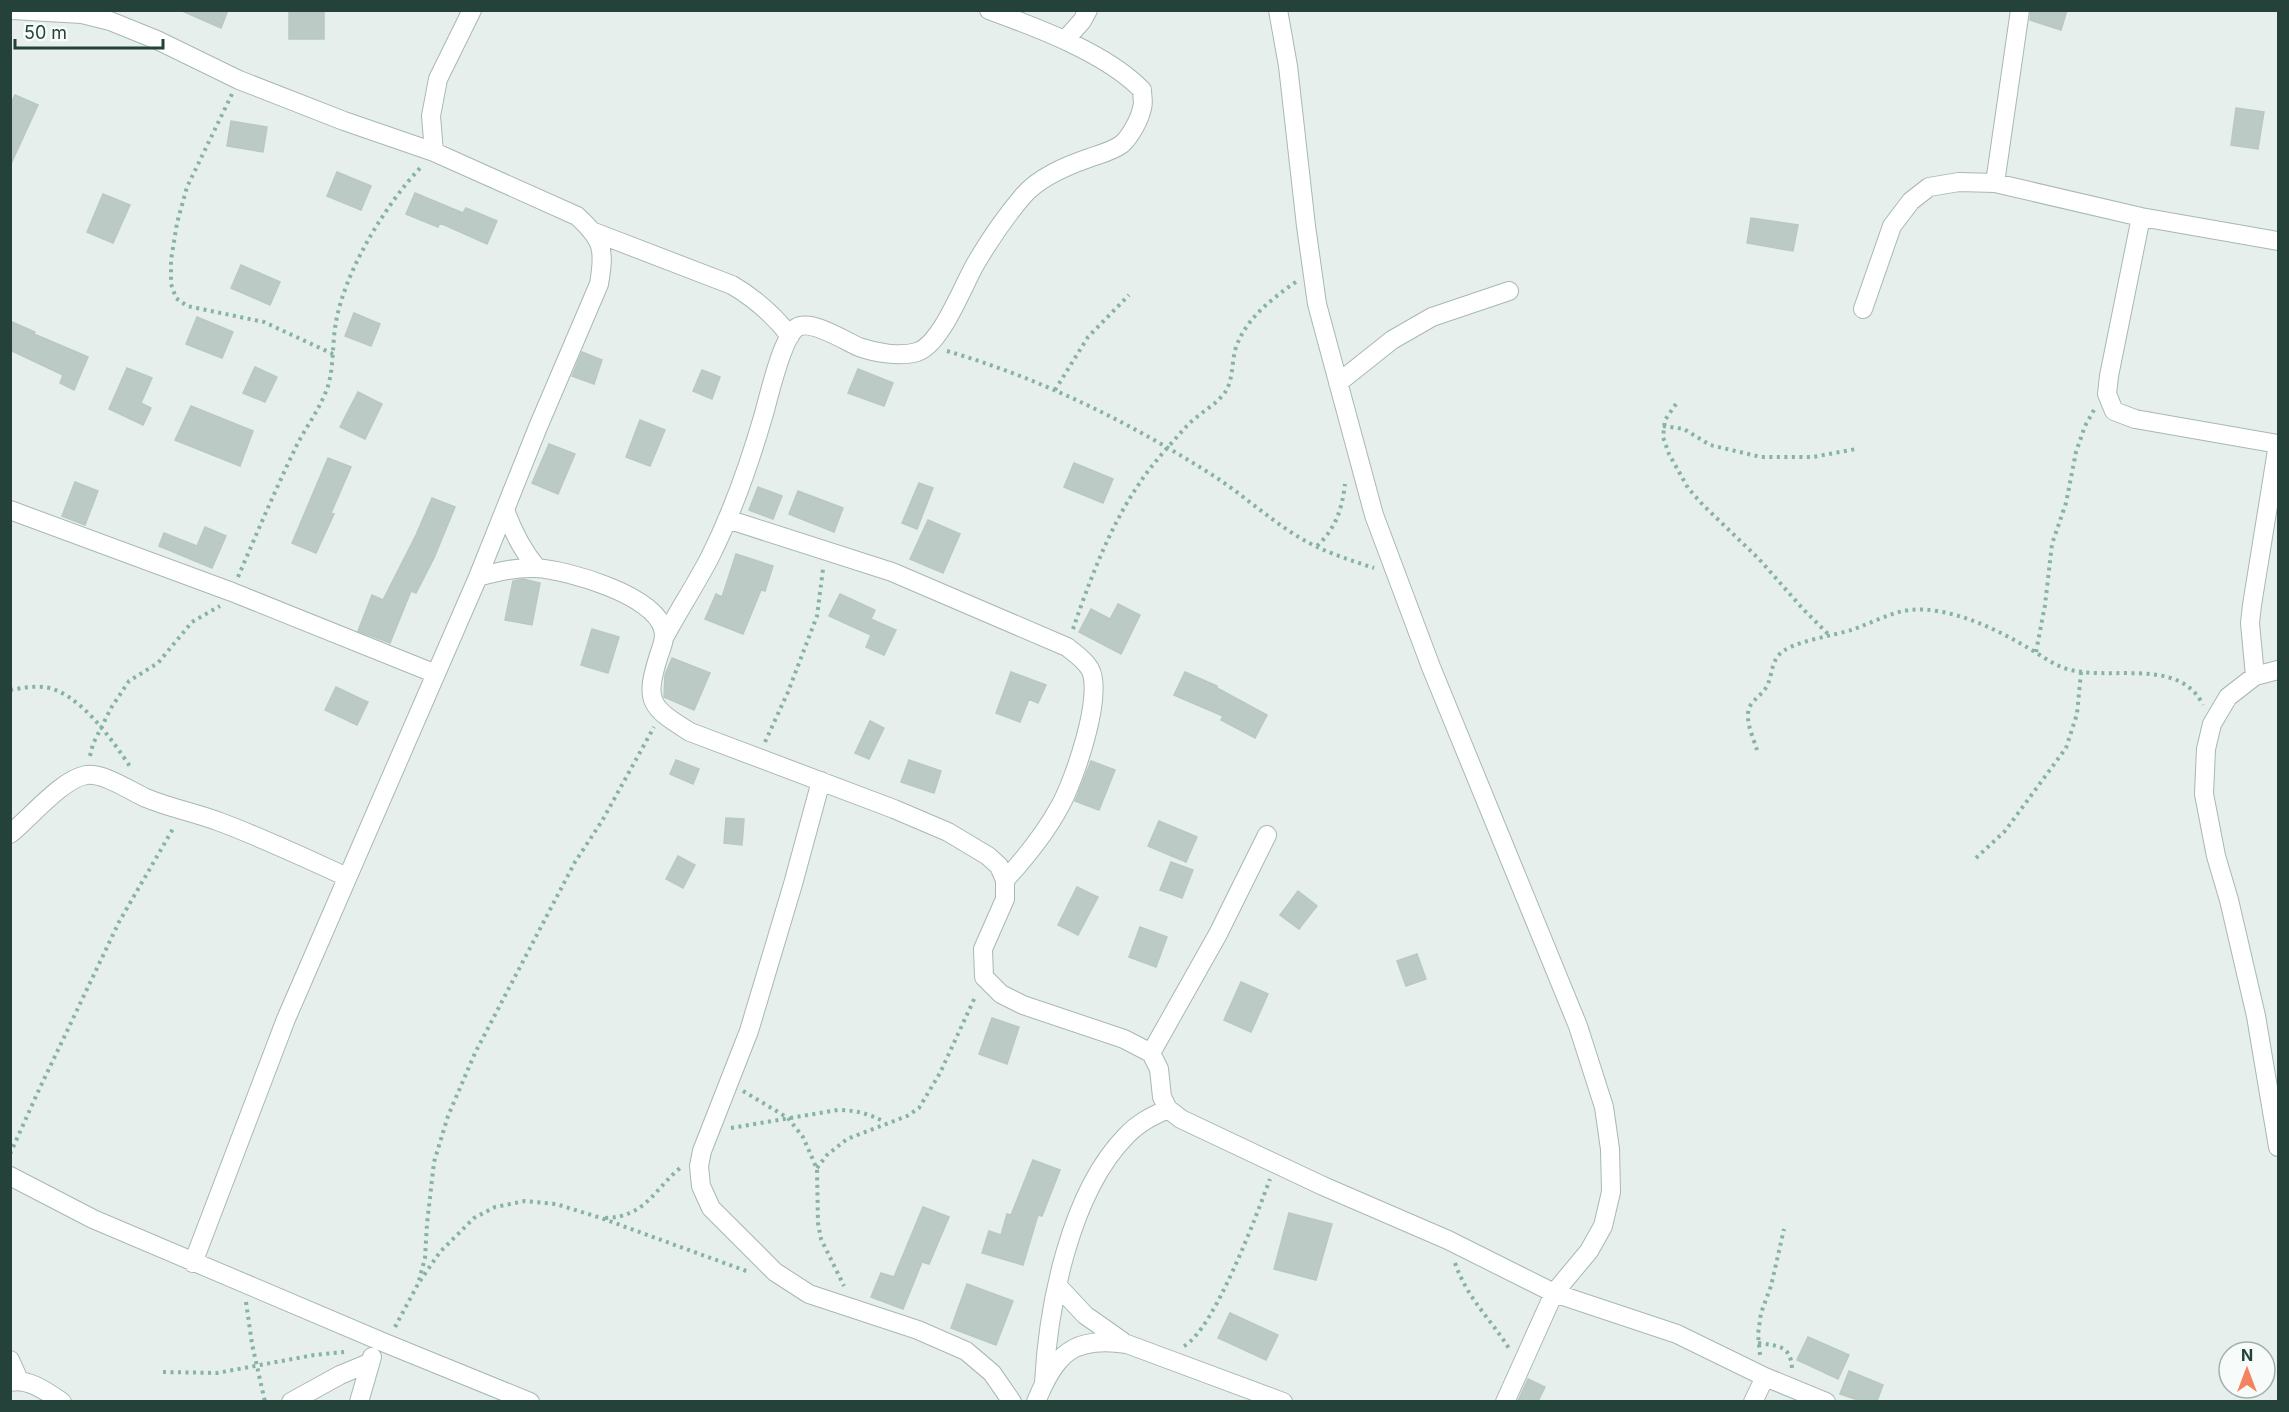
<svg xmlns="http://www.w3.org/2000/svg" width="2289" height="1412" viewBox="0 0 2289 1412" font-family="Inter,sans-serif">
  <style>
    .building { fill: #bbcac4; stroke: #b8c9c2; stroke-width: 1.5 }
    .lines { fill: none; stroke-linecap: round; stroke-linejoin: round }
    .street-casing { stroke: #a8b8b2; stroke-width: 20 }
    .path { stroke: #86b3a5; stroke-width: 4; stroke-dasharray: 3 4.5; stroke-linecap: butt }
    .street { stroke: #fff; stroke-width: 18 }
  </style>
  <rect width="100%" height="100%" fill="#e6efeb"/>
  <path class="building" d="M180,10H228L221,28Z
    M289,10H324V39H289Z
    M2031,10H2067L2061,30L2030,20Z
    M15,95L38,105L10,166V105Z
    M2236,108L2264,112L2258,149L2231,145Z
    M231,121L267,127L263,152L227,146Z
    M337,172L371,186L361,210L327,196Z
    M415,193L463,213L466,208L497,221L487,244L440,223L438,227L406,214Z
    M103,194L130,205L113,243L87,232Z
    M1751,218L1798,225L1793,251L1747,243Z
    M241,265L280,282L270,305L231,288Z
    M354,313L380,324L371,346L345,336Z
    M197,317L233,332L222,358L186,344Z
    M10,321L35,332L34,334L88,357L74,390L60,383L63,375L10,350Z
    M582,352L602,360L594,384L572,376Z
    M255,367L277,377L265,402L243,393Z
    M127,368L152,378L141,403L151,408L143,425L109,409Z
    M858,369L893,383L884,406L848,393Z
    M702,370L720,377L712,399L693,391Z
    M358,392L382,404L365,439L340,427Z
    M191,406L253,431L240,466L175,440Z
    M640,420L665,430L650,466L626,457Z
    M549,444L575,454L558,494L532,483Z
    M328,458L351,467L331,513L334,514L316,553L292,543Z
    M1074,463L1113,479L1103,503L1064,487Z
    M75,482L98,491L85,525L62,516Z
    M919,483L933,488L917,529L902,523Z
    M758,487L782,496L773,519L749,510Z
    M798,491L843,508L834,532L789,514Z
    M432,498L455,507L434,558L416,593L411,591L390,643L358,631L372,595L383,600L416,535Z
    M928,520L960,534L943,573L910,559Z
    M205,527L226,536L212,568L159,546L164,533L197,546Z
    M736,554L773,566L765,591L761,590L743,634L705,619L716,594L722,597Z
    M523,579L540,583L532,625L505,620L513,581Z
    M840,594L875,610L871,619L896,630L884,655L866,647L871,635L829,616Z
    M1118,604L1140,615L1121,654L1079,632L1091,609L1110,619Z
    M592,629L619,637L608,673L581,665Z
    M672,658L710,673L694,710L664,697L665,675Z
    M1011,672L1046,685L1038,703L1029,699L1020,722L996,713Z
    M1185,672L1217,686V688L1267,715L1255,738L1221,720L1223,716L1174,695Z
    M336,687L368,702L357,725L325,710Z
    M870,721L884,728L869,759L855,753Z
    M676,760L699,769L693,784L670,774Z
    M909,760L941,771L934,793L901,782Z
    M1091,761L1115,770L1099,810L1075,801Z
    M726,818L744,819L742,845L724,843Z
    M1159,821L1197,837L1186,862L1148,846Z
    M678,856L695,865L683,888L666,879Z
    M1171,862L1193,870L1182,898L1160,890Z
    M1077,887L1098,897L1078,935L1058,925Z
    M1298,891L1317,906L1299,929L1280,915Z
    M1140,927L1167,937L1156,967L1129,957Z
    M1417,954L1426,979L1406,986L1397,961Z
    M1241,982L1268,994L1251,1032L1224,1020Z
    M992,1018L1019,1027L1007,1064L979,1054Z
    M1033,1160L1060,1170L1042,1216L1038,1215L1023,1265L982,1253L989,1231L1001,1235L1007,1214L1011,1215Z
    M923,1207L949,1217L929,1264L922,1262L903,1309L871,1297L881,1273L894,1277Z
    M1289,1213L1332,1224L1316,1280L1274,1269Z
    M967,1284L1013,1301L996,1345L951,1328Z
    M1230,1313L1278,1335L1266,1360L1218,1338Z
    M1808,1337L1849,1355L1838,1379L1797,1360Z
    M1849,1371L1883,1385L1877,1401H1861L1840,1394Z
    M1528,1379L1545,1387L1538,1401H1518Z"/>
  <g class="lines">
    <defs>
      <path id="street" d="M12,10L82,14L110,21L157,40L239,80L344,121L434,152L577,216C603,240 605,249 599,284L538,427L478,577L286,1019L193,1263
        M1278,10L1288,66L1306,226L1317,304L1374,515L1431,667L1578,1026L1604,1107L1610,1149L1611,1192L1603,1226L1589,1251L1554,1293L1505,1402
        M1065,40L1082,21L1088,10
        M434,152L431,116L438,79L472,10
        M1995,183L2020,10
        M2141,217L2109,376L2107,394L2114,411L2135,419L2278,444
        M594,232L732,285C756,299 773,314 790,336
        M1863,309L1892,226L1911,201L1929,187L1959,182L1995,183L2141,217L2278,241
        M1338,383L1392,340L1432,317L1509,291
        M10,510L232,592L436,674
        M505,510C513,532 522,550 537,568
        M727,519L892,572L1067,647C1075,653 1085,660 1090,669C1104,695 1074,781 1060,806C1045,834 1026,857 1005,880
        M478,577C497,572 516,567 536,568C567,570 655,595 663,629C666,638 662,646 659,655C644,702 650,707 690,732L894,809L948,832L988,856L999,866L1005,880V899L983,949L984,977L1001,994L1023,1005L1124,1039L1151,1053L1159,1069L1162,1097L1168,1109L1181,1119L1323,1186L1448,1240L1554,1293L1677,1334L1765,1377L1826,1402
        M665,636C679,610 696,584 710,557C732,513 749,465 763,417C769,397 781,340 796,328C810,318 845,341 859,347C876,353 900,357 917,352C941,345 963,285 976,263C990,239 1005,217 1023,196C1039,177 1066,166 1089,158C1100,154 1113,151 1122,144C1130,137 1140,119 1142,108C1144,103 1142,96 1142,90C1106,53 1038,28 989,10
        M2278,670L2255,676L2228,697L2212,724L2206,749L2204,794L2216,856L2229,900L2256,1016L2278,1147
        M2255,676L2250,623L2252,605L2278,444
        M821,781L793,884L749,1031L702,1151L699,1166L701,1186L711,1208L775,1272L809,1294L918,1330L966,1351L992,1373L1012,1402
        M10,834C29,819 62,779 86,775C105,773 128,790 146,798C170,808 196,813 220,822C263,838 305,858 347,877
        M1151,1053L1218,934L1267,835
        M10,1176L93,1219L385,1343L530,1402
        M1058,1286L1085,1315L1122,1341
        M10,1360L19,1380
        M10,1382C29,1378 47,1392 62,1402
        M1044,1383C1048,1306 1070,1193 1126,1136C1138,1123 1152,1116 1168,1109
        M291,1402L340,1375L369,1363
        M359,1402L372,1357
        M1036,1402C1056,1353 1073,1336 1127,1344L1283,1402
        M1753,1402L1765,1377"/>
    </defs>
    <use href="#street" class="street-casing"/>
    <path class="path" d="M232,94L187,187L177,223L171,260V284L176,298L187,306L264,322L333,354
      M947,351C1039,378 1125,420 1206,471C1239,491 1268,519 1302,539C1324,552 1350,560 1374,568
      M1055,390L1088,337L1129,295
      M1676,404L1665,420L1663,437L1669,454L1688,488L1703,505L1759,559L1803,609L1830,636
      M1663,426L1684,429L1710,445L1761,457H1813L1856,449
      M1317,546C1336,528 1342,509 1345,484
      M238,577C256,535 274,493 294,451C304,429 320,410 328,386C334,366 332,343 336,322C345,271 385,205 421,167
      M1073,629C1089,582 1110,526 1139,484C1152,464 1169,446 1185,428C1196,415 1212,408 1223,395C1234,382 1231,363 1236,347C1247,317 1272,299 1297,281
      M2036,652L2045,605L2052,544L2066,503L2076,452L2085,426L2094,410
      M10,690C21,688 32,686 43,687C78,690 113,741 131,768
      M765,742L788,692L817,616L823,569
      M1757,750C1753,736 1742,716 1752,703C1757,697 1763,693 1767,686C1772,676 1771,665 1778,656C1789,641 1835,636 1854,629C1885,618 1901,605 1937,611C1968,616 1997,630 2025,646C2038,653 2050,663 2064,668C2105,683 2179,655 2203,705
      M90,756L93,744L111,708L129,681L158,663L192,622L220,606
      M1976,858L2005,831L2066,748L2077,714L2081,672
      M743,1091L788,1118L803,1137L817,1169L818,1223L821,1239L844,1286
      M731,1128L838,1110C856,1110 869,1114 885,1122
      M10,1154L37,1094L119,922L174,827
      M817,1168L827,1155L847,1139L907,1116L919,1108L940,1073L976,995
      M605,1218C645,1217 653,1191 680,1168
      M1455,1263C1468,1300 1491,1319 1510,1350
      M420,1281L440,1252L474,1218L495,1207L525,1201L556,1204L601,1218L749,1272
      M246,1302L252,1344L265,1402
      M395,1327L418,1284L425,1258L427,1224L434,1162L448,1116L475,1053L575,862L602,821L654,727
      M1758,1343C1778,1346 1791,1345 1792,1369
      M1184,1346C1214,1330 1257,1214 1270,1179
      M1760,1355L1758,1334L1761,1313L1771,1286L1784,1229
      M163,1372L217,1373L314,1355L344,1352"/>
    <use href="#street" class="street"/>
  </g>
  <rect width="2289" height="1412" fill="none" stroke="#24423a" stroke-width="24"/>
  <g transform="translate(2247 1370)"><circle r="28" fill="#f7fbf9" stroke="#a3b1ad" stroke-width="1.5"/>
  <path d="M0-4.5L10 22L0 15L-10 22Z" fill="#f4845f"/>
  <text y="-9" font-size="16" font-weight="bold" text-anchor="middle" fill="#24423a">N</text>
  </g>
  <path d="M15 39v9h148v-9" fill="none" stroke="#24423a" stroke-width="3"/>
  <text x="24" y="39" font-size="18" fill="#24423a" stroke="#f7fbf9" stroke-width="4.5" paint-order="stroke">50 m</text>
</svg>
